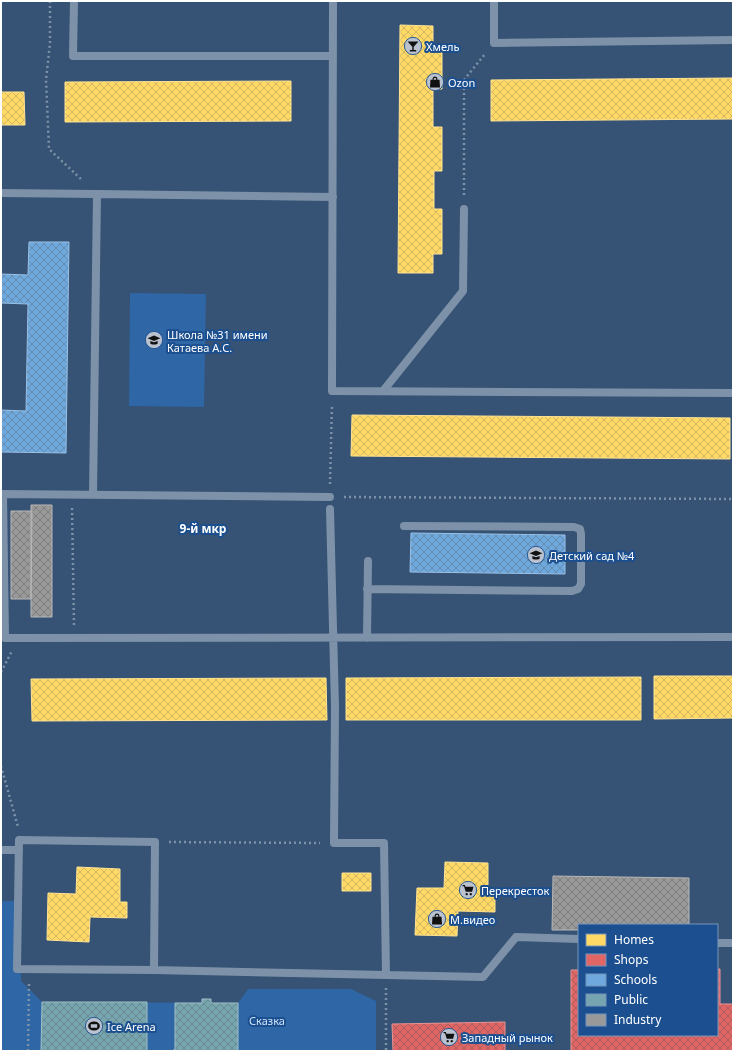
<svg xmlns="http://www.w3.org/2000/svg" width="734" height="1052" viewBox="0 0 734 1052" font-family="'Noto Sans',sans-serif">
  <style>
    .green { fill: #2f66a5 }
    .homes { fill: url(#homes-cross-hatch); stroke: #ffe494 }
    .shops { fill: url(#shops-cross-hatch); stroke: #e99494 }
    .schools { fill: url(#schools-cross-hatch); stroke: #9ac2e6 }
    .public { fill: url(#public-cross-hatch); stroke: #9fc0c7 }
    .industry { fill: url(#industry-cross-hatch); stroke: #b8b8b8 }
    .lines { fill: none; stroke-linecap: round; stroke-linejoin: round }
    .path { stroke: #7d92a8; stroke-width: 2.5; stroke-dasharray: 2 3; stroke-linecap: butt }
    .lane { stroke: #7d92a8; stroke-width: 8 }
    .labels { text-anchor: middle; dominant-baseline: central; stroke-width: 4; stroke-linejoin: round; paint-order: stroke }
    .poi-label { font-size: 11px; fill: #fff; stroke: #1b4f8f; text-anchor: start }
    .park-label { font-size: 11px; fill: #cfe3fa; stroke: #1b4f8f }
    .neighbourhood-label { font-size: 12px; font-weight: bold; fill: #fff; stroke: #1b4f8f }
  </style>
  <defs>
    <pattern id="homes-cross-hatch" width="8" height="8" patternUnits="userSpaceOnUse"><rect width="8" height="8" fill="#ffd966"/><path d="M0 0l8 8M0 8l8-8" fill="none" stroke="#d2b660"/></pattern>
    <pattern id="shops-cross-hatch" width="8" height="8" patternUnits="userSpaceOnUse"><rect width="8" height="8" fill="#e06666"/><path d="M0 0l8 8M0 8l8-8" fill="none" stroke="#ac5d5d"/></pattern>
    <pattern id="schools-cross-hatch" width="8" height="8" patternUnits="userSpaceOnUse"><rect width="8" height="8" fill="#6fa8dc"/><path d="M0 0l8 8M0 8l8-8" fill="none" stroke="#648cb1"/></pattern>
    <pattern id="public-cross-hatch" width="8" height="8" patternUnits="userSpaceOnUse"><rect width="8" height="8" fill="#76a5af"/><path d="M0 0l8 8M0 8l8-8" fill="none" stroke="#698a91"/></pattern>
    <pattern id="industry-cross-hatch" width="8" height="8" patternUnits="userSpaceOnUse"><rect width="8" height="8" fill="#999"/><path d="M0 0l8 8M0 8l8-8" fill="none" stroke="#7e7e7e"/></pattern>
  </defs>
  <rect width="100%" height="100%" fill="#365274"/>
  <path class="green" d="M130,293L206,294L204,407L129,406Z
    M1,901H20L21,981L42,1002L238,1003L248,989H351L376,1001V1051H1Z"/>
  <path class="homes" d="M400,25L433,26V45H442V89H433V127H442V171H434V209H442V254H433V273H398Z
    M733,78V119L491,121V80Z
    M291,81V121L65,122V82Z
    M1,92H24L25,125H1Z
    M352,415L730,418V459L351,456Z
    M654,676H733V718L654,719Z
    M641,677V720H346V678Z
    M326,678L327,720L32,721L31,679Z
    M445,862L488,863V896H495V912L458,911L457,936L415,935L417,888H444Z
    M77,867L120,869V902H127V918L90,917L89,942L47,940L48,893L76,894Z
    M342,873H371V891H342Z"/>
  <path class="shops" d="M717,969H720V1004H733V1051H571V970H579V1035H717Z
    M505,1022V1051H393L392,1024Z"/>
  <path class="schools" d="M29,242H69L66,453L1,452V410L26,411L28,304L1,303V274L28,275Z
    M411,533L565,535V574L410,572Z"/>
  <path class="public" d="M202,999H211V1003H238V1051H172L175,1049V1003H202Z
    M42,1002H147V1051H41Z"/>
  <path class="industry" d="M31,505H52V617H31Z
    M11,511H32L31,599H11Z
    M553,876L689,878V925H579V930H552Z"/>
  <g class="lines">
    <path class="path" d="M50,1V43L46,80L49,149L82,180
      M464,195V80L485,54
      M330,484L332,405
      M344,497L733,499
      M72,508L74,625
      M1,672L12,651
      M1,766L18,827
      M169,842L320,843
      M386,988V1051
      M28,1051L29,983"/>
    <path class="lane" d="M74,1L73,56H333
      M333,1L332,391L733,393
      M494,1V43L733,40
      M1,193L97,194
      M383,391L463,291L464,209
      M1,494L330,497
      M3,494L5,638L733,637
      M93,495L97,194L333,197
      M330,509L335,707L334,843H384L386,975
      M367,589L572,591L578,589L581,584V534L580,529L574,527L404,526
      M367,638L368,561
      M1,850H19
      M717,943H733
      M154,970L155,842L19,840L17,969L154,970L483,977L516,937L579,939"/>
  </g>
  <defs>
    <symbol id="bar-disc" viewBox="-11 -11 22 22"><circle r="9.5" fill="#b9c2ce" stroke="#1b4f8f"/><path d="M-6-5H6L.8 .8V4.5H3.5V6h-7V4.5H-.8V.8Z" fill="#111"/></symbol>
    <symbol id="shop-disc" viewBox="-11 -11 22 22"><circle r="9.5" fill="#b9c2ce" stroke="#1b4f8f"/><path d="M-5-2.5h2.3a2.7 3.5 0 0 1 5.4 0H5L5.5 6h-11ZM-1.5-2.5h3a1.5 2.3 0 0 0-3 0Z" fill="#111"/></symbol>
    <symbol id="school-disc" viewBox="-11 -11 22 22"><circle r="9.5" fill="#b9c2ce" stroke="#1b4f8f"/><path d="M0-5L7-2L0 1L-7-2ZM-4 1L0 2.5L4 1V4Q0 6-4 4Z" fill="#111"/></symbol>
    <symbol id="supermarket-disc" viewBox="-11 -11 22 22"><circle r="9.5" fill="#b9c2ce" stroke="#1b4f8f"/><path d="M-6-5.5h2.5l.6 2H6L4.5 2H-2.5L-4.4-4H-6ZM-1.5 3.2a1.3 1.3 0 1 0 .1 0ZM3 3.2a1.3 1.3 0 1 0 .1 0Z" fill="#111"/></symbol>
    <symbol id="stadium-disc" viewBox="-11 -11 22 22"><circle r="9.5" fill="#b9c2ce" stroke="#1b4f8f"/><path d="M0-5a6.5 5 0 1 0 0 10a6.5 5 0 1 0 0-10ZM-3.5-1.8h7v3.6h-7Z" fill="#111"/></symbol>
  </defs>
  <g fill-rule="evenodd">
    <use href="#bar-disc" x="403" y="36" width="20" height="20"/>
    <use href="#shop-disc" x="425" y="72" width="20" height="20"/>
    <use href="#school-disc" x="144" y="330" width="20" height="20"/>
    <use href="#school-disc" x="526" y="545" width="20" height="20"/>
    <use href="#supermarket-disc" x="458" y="880" width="20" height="20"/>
    <use href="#shop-disc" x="427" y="909" width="20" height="20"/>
    <use href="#stadium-disc" x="84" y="1016" width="20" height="20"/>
    <use href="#supermarket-disc" x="439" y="1027" width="20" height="20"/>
  </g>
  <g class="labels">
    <g class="poi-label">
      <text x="426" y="46">Хмель</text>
      <text x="448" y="82">Ozon</text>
      <text x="167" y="334">Школа №31 имени<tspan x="167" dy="13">Катаева А.С.</tspan></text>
      <text x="549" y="555">Детский сад №4</text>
      <text x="481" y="890">Перекресток</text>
      <text x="450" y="919">М.видео</text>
      <text x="107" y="1026">Ice Arena</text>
      <text x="462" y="1037">Западный рынок</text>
    </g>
    <g class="park-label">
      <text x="267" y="1020">Сказка</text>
    </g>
    <g class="neighbourhood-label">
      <text x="203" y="528">9-й мкр</text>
    </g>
  </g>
  <rect width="734" height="1052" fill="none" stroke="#ffffff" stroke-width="4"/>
  <rect x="578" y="924" width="140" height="112" fill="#1b4f8f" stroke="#7695bc"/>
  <rect x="586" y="934" width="20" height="12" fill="#ffd966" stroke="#7695bc"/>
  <text x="614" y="944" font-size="12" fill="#ffffff">Homes</text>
  <rect x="586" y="954" width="20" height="12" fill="#e06666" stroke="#7695bc"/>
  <text x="614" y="964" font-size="12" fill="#ffffff">Shops</text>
  <rect x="586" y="974" width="20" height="12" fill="#6fa8dc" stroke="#7695bc"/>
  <text x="614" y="984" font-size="12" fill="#ffffff">Schools</text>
  <rect x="586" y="994" width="20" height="12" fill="#76a5af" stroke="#7695bc"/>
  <text x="614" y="1004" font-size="12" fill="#ffffff">Public</text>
  <rect x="586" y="1014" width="20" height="12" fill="#999999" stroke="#7695bc"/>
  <text x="614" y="1024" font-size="12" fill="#ffffff">Industry</text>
</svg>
